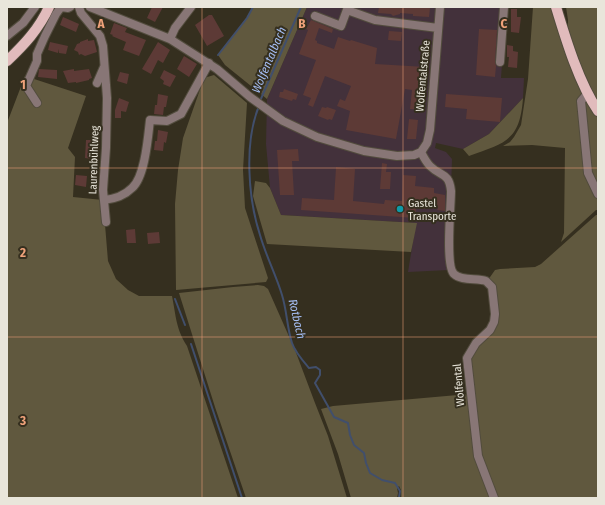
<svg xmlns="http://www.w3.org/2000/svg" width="605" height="505" viewBox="0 0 605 505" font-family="'Fira Sans Condensed',sans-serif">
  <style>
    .commercial { fill: #43313b }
    .green { fill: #60583e }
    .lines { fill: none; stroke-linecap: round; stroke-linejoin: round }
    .stream { stroke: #414f6c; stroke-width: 2 }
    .building { fill: #5d3a36 }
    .minor-casing { stroke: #524c3d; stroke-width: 10 }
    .major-casing { stroke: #524c3d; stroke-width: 12 }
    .minor { stroke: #887676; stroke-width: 8 }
    .major { stroke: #e1bbbc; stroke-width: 10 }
    .grid { fill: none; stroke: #f0a27a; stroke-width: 1; stroke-opacity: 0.55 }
    .culture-dot { fill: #0f9aa8; stroke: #352f1f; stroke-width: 1.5 }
    .labels { text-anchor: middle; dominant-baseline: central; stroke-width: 4; stroke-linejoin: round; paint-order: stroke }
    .street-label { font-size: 11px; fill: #e9e6db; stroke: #352f1f }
    .poi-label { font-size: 11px; fill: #e9e6db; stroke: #352f1f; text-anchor: start }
    .water-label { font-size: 12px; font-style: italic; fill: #a5bef4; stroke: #352f1f }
    .grid-label { font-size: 13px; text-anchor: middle; font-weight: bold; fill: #f0a27a; stroke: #352f1f; stroke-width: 4; stroke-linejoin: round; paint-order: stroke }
  </style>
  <rect width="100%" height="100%" fill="#352f1f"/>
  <path class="commercial" d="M307,7H506L501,78H524L523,98L489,134L463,149L436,143L435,148L446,152L452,159L449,248V270L408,272L416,223L281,215L270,188L266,144L267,99Z"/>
  <path class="green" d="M253,7H307L267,99L225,65L218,55L247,18Z
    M533,7H554L568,40V20L566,7H598V210H596L561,242L564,233L565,148L532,145L503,146L510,142L514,137L521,125L528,79Z
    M214,75L247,103L243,170L245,208L268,278L266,282L176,290L175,204L178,170L183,138L204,78Z
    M25,76L86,96L68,148L75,157L73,197L103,200L108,261L116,279L128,290L139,296H172C176,316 176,329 187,346L238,498H7V123Z
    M523,98C520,141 505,143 469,156L463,149L489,134Z
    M255,181L266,183L270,188L281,215L417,223L411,252L267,244L253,196Z
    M596,215H598V498H495L479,455L469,366L472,351L496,320L488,280L495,270L500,269L535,267L541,264Z
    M258,285L264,286L268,289L295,350L315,403L328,436L347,498H246L215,407L179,293L233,287Z
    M469,394L472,434L492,498H401V490L399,486L397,488L398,493L397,498H351L338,454L321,409L333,406Z"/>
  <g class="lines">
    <path class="stream" d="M218,55L247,18L253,7
      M260,101L301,7
      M259,106C244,142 248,198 260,235C266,256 276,275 282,295C287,311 287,328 292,343C295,352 303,361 309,368L316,367L320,370V375L315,383L334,417L348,423L350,435L354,445L364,453L366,463L370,473L382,480L395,483L400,491L399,498
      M175,299L185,325
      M191,344L242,498"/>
  </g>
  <path class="building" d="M152,7H163L155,22L147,18Z
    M379,7H429L430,8L429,17L413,16V14L400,13V14L393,16L391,14L378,13Z
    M511,9H517V17H521L519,33L511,32Z
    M209,15H212L224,36L207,46L195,25Z
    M63,17L79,24L76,32L60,25Z
    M311,20L333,29L332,33L319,28L315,40L317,41V43L334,49L338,37L350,41L351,40L377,48L375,64L426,67L422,93H424L422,110L410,109L412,90L405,89L396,139L346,130L350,111L337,106L340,99L345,101L351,86L325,76L313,107L308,105L311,98L303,95L316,60L299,54L308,30L306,29Z
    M114,23L127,28L125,32L146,40L139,56L123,50L126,42L112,36L113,35L110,34Z
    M479,29L497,30L495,62L496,66L495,77L476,75Z
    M389,31L402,32L401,41L388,40Z
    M88,39V41L94,40L97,52L85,56L81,54L79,55L78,52L74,50L77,44L80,43V42Z
    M50,42L68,46L66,54L59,53L58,49V53L48,50Z
    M158,42L170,50L163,63L158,60L151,74L142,69Z
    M507,45L513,46V51L518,52L517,68L508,67L509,57H507Z
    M184,56L197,64L189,77L177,69Z
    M39,69L57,70V79L38,77Z
    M74,69V71L89,69L92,78L89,79V80L76,83V82L68,83L63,71Z
    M164,70L176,76L170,87L163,84L164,81L160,78Z
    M120,72L129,74L127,84L117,81Z
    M284,89L298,94L296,100L293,99L292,101L279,97L280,92H283Z
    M158,94L168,96L166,107H164L163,115L154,114L155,105H157Z
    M446,94L502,98L500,122L466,119L467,109L445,107Z
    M119,98L129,102L126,112L121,111V118H115V110Z
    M322,107L326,108L327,107L336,110L332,120L329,119L328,120L318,116Z
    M409,119L418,120L416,139H407Z
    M158,130L168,132L166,143L164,142L163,151L154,150L155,141H157Z
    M86,140H91V148H94L93,159L85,158Z
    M298,149L299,161H292L294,195H280L277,150Z
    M382,163L387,164L386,172H391L390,189H380Z
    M336,167L355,169L353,201L384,204L385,200L402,201L403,175L416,176L415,186L434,188V193L445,195V211L437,210L438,208L425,206V209L416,208L415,218L301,210L302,198L334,200Z
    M76,175L87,176L86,187L75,185Z
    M135,229L136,243H127L126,230Z
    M159,232L160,243L148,244L147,233Z"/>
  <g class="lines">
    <defs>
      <path id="minor" d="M61,7L68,8L70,7
        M79,7L81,13L100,36L103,46L107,98L106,148L103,190L106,222
        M90,7L170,39L217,69L250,97L283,121L317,137L364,151L397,156L414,155L421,152L427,143L430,130L440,7
        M347,10L375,20L438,28
        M315,16L341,26L348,7
        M7,36L23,23L35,7
        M170,39L175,28L191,7
        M500,62L504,7
        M97,83L104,67
        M587,94L581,101L588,173L598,194
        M37,103L26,86L37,61V54L45,36L56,14L61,7
        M421,152C423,156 426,162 430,166C441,177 449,172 451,191C451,205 445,266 454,274C461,281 477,278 486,281L492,287L495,314L494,322L490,330L476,343L467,358L478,456L494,498
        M104,200C114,199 125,195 132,188C145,177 148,137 150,120L167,121L181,114L209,63"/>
      <path id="major" d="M556,7C566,40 579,83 598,111
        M7,61C24,45 39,29 49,7"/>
    </defs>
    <use href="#minor" class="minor-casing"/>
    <use href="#major" class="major-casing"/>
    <use href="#minor" class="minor"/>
    <use href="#major" class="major"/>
  </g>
  <path class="grid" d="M202,7V498M403,7V498M7,168H598M7,337H598"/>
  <circle class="culture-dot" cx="400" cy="209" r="4"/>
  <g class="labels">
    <g class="street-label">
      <text transform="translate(423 76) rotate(-85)">Wolfentalstraße</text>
      <text transform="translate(94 160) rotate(-88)">Laurenbühlweg</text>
      <text transform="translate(459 385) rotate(-95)">Wolfental</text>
    </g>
    <g class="poi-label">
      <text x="408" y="203">Gastel<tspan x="408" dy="13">Transporte</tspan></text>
    </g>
    <g class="water-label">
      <text transform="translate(269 60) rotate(-67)">Wolfentalbach</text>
      <text transform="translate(297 319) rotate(77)">Rotbach</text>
    </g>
  </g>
  <g class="grid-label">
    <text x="101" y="28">A</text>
    <text x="302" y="28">B</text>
    <text x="504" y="28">C</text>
    <text x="23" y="89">1</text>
    <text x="23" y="257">2</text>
    <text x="23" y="425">3</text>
  </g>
  <rect width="605" height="505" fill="none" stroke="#e9e6db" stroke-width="16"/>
</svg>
